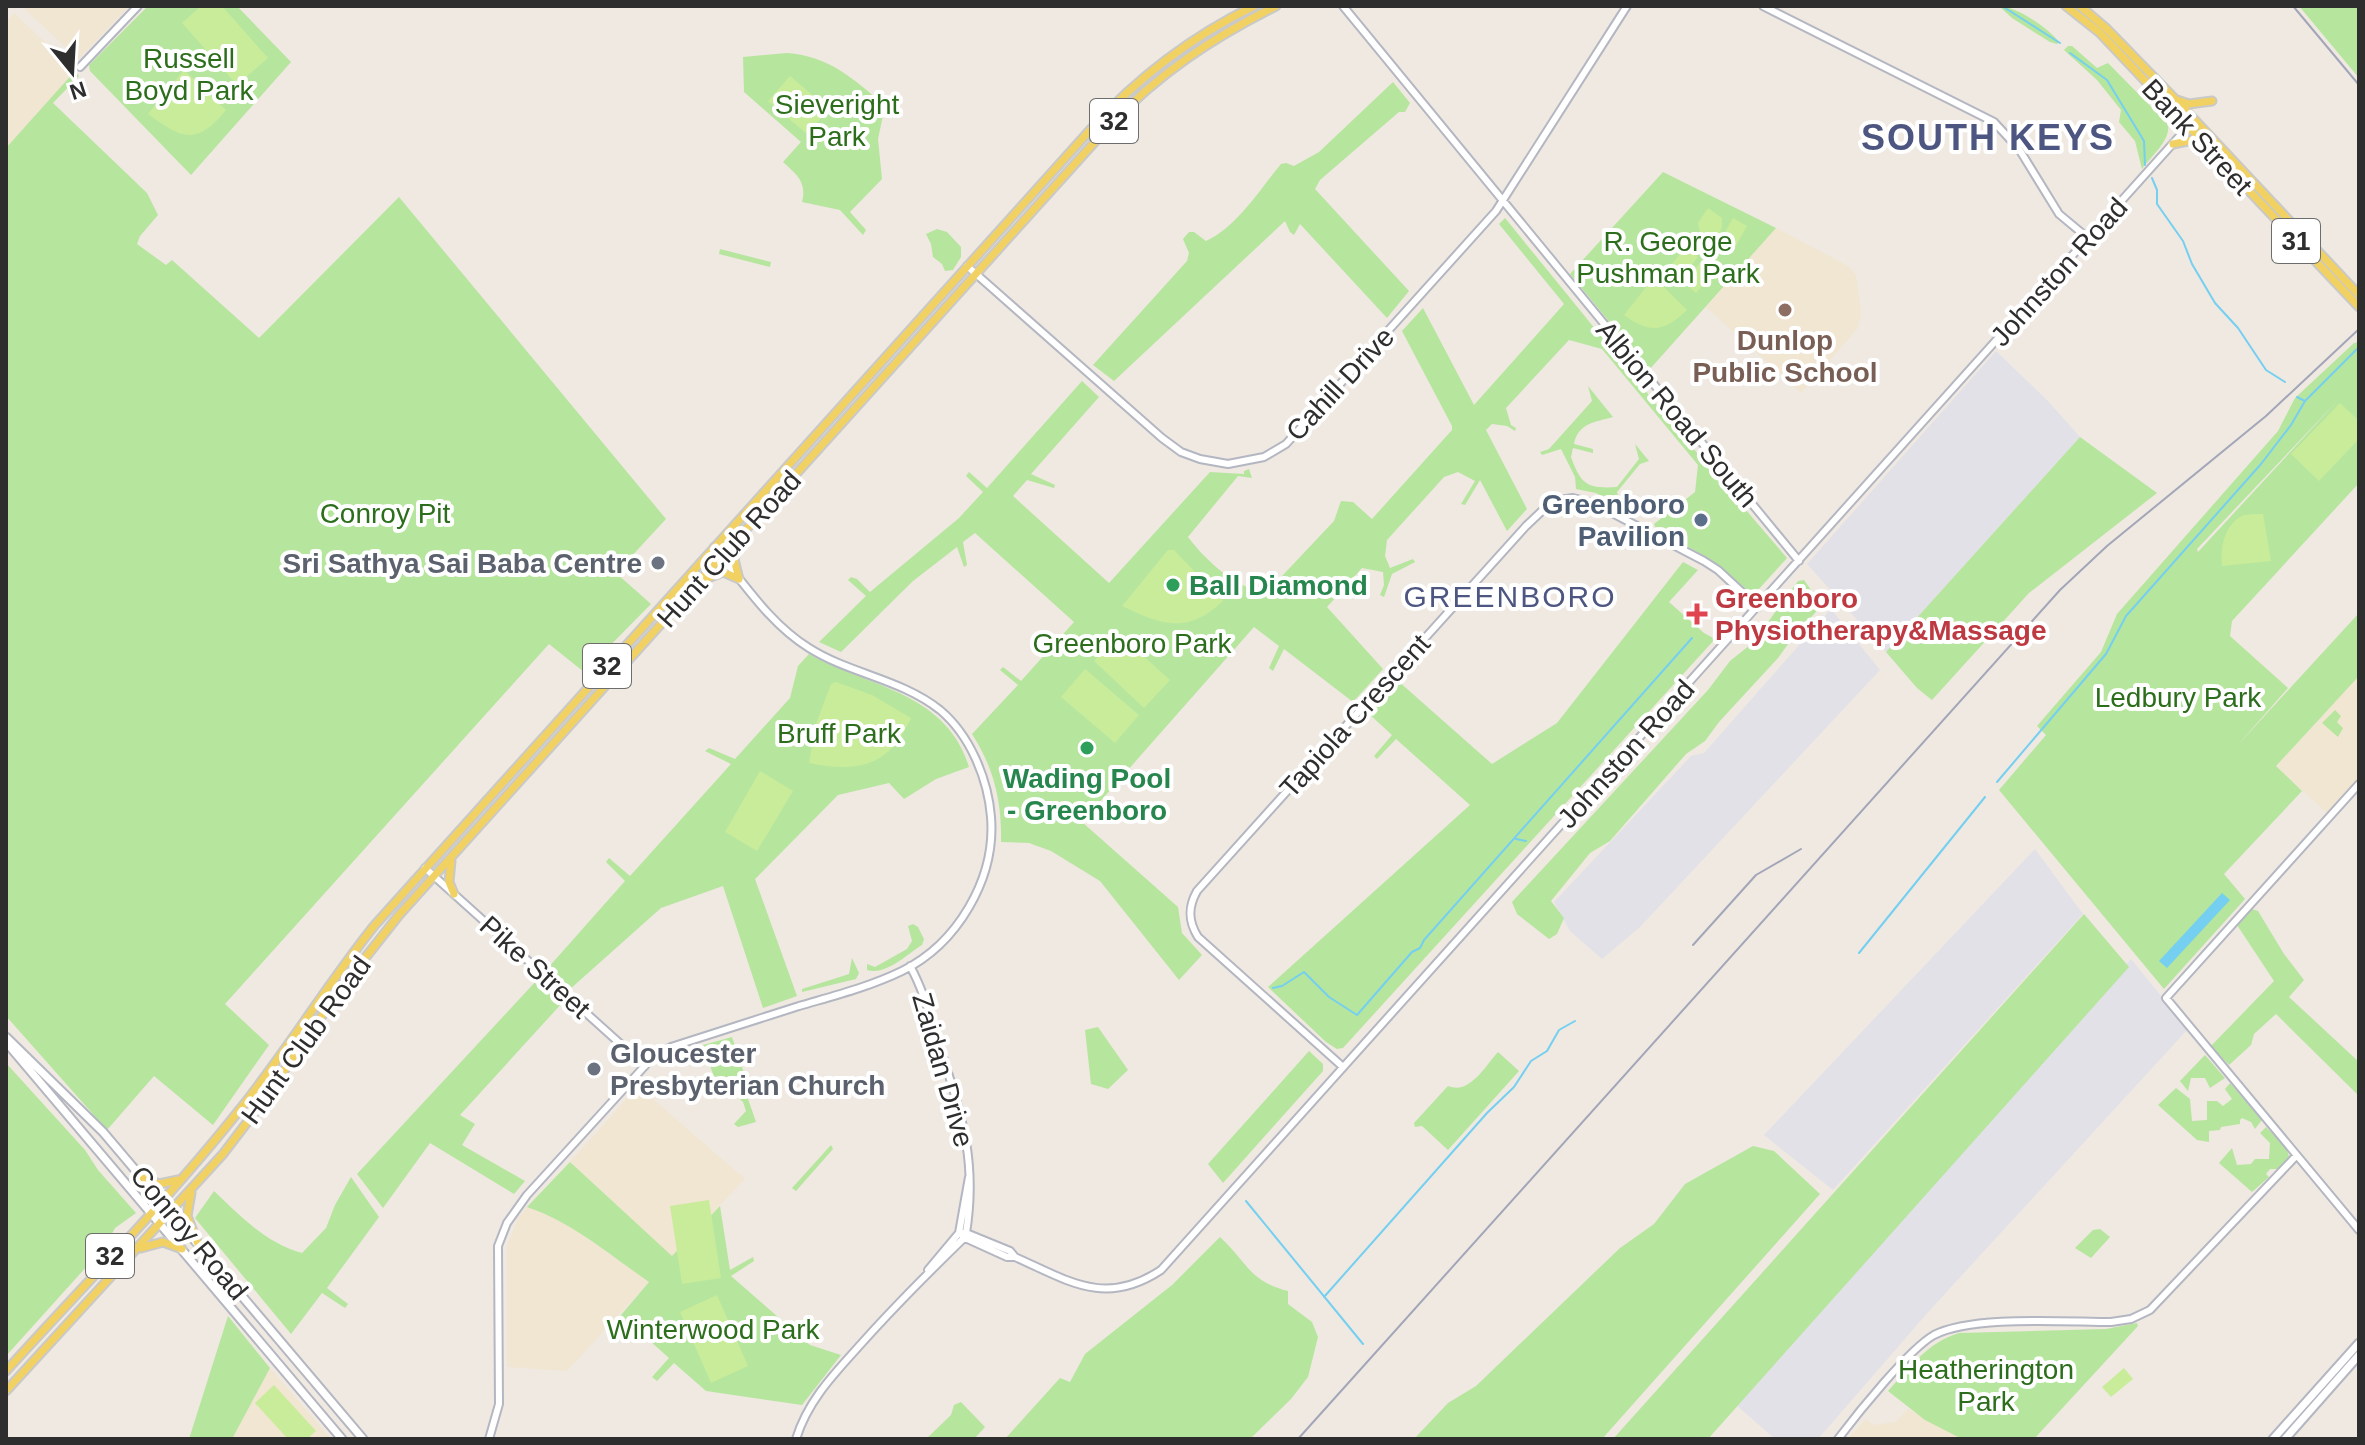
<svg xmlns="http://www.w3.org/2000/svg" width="2365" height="1445" viewBox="0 0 2365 1445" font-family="Helvetica,sans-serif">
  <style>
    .industrial { fill: #e3e1e8 }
    .education { fill: #f0e6d1 }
    .green { fill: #b6e59e; fill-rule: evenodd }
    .pitch { fill: #c9ec9a }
    .water { fill: #75cff0 }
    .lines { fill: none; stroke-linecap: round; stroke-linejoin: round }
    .stream { stroke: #75cff0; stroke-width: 2 }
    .tertiary-casing { stroke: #b4b7c1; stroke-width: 10 }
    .secondary-casing { stroke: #b4b7c1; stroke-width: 11 }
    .primary-casing { stroke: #c9c9c9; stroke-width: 11 }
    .tertiary { stroke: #fff; stroke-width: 6 }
    .secondary { stroke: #fff; stroke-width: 7 }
    .primary { stroke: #f2d163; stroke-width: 7 }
    .tram { stroke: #a3a6b8; stroke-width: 2 }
    .rail { stroke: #a3a6b8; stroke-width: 2 }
    .education-dot { fill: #8d6e63; stroke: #fff; stroke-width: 3 }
    .service-dot { fill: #5c6f8a; stroke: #fff; stroke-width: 3 }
    .worship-dot { fill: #6b7280; stroke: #fff; stroke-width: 3 }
    .leisure-dot { fill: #2e9e5b; stroke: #fff; stroke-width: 3 }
    .health-dot { fill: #e0444e; stroke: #fff; stroke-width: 3 }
    .labels { text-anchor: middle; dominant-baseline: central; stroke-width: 8; stroke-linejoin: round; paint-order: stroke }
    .shield { fill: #fff; stroke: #6d6d6d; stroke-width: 2 }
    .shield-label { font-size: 26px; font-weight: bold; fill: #2e2e2e }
    .park-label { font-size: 28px; fill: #2c6e1b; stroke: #fff }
    .street-label { font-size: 28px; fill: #2e2e2e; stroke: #fff }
    .education-label { font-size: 28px; font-weight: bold; fill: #785e54; stroke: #fff }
    .service-label { font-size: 28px; font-weight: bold; fill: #4e5e75; stroke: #fff; text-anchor: end }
    .worship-label { font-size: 28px; font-weight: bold; fill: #5b616d; stroke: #fff; text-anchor: end }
    .leisure-label { font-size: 28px; font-weight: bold; fill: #27864d; stroke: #fff; text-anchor: start }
    .health-label { font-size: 28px; font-weight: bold; fill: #be3a42; stroke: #fff; text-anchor: start }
    .neighbourhood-label { font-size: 30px; letter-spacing: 2px; fill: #4d5680; stroke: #fff }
    .district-label { font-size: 36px; font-weight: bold; letter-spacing: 2px; fill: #4d5680; stroke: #fff }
  </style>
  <rect width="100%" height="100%" fill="#efe9e1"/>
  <path class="industrial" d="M1996,351L2047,400L2080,437L1886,652L1807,564Z
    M1831,609L1880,670L1640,927L1602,959L1570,931L1554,902L1691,756L1704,753Z
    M2035,849L2083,914L1833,1190L1764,1135Z
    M2131,959L2188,1029L1930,1310L1818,1439H1775L1735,1404Z"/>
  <path class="education" d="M21,6H129L79,59Z
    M14,13L75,71L6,148V22Z
    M1776,228L1848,266L1856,275L1861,314L1858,328L1801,393L1706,307Z
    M2359,676V777L2327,813L2276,766Z
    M638,1086L745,1179L672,1256L570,1162Z
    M527,1207L550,1215L575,1229L649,1282L567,1371L507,1367V1246L518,1218Z
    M270,1368L331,1439H232Z
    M1908,1409L1962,1439H1847L1866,1419L1873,1425L1896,1422Z"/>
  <path class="green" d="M148,6H237L291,62L191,175L90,71L89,65Z
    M1999,6C2016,6 2050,29 2059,42L2057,44L2050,42L2012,18Z
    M2299,6H2359V78Z
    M2068,46H2072L2097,68L2108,63L2168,124C2171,140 2152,155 2142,169L2135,141L2119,122L2121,110L2097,80L2064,50Z
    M787,53C829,56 854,79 885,106L878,139L882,179L850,212L866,230L863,235L840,210L802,202C807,182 797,175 783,162L801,142L744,92L743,57Z
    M75,71L79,76L53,103L147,193L158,215L140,236L137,244L166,265L172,260L259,338L399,197L666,519L616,573L651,604L584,672L549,644L225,1004L269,1045L213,1125L154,1076L107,1130L6,1016V148Z
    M1393,82L1410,103L1405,112H1399L1320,180L1315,189L1409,291L1387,318L1300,224L1294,235L1290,232L1285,221L1114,381L1093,365L1187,261L1189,253L1183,239L1189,232H1194L1206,241C1237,227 1260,189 1281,164L1286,163L1294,166L1319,152Z
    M1663,172L1776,228L1649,370L1570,274Z
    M1505,218L1674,426L1787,558L1758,590L1751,593L1710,559L1656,529L1654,524L1695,492L1698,465L1602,349L1569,340L1506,408L1511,425L1516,428L1515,431L1507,426L1492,424L1486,430L1527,509L1507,531L1480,480L1465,505L1461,504L1475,481L1458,472L1444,477L1387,540L1385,556L1390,568L1413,559L1415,562L1392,574L1384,597L1380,595L1384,585L1383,572L1362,568L1327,607L1383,669L1353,702L1284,649L1273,671L1269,668L1279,646L1254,627L1082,822L1178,907L1182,933L1202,955L1179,980L1100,881L1051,851L1029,843L1001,842C1002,802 994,768 972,734L1018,685L1000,670L1003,667L1021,681L1074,622L975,533L963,542L967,565L964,567L957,547L913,581L841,652L819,642L866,596L848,580L851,577L857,579L870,592L959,518L983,492L966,476L969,472L987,488L1082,381L1099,397L1031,474L1055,485L1054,488L1027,480L1013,496L1109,583L1210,472L1244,474V471L1249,469L1252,478L1238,476L1188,537C1206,561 1236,588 1266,593L1334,521L1341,501L1353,502L1372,519L1452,430V426L1402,331L1423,308L1474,405L1564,304L1499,224Z
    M937,229L947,232L961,247V257L953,270L945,271L942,264L933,257L931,244L926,234Z
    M720,249L771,262L770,267L719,254Z
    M2359,342V483L2232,621L2230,636L2288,688L2236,747L2359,613V676L2276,766L2302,791L2224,874L2245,899L2164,989L1999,790L2046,735L2037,726L2101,652L2117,614L2278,431L2295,398L2354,343ZM2340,398L2198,552L2197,549Z
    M1588,386L1613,417C1595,422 1578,423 1574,444L1593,449V453L1573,448L1571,457C1581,485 1588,489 1617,487L1639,459L1635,444L1649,461L1640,464L1617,492L1621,506L1596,493L1576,489L1575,477L1561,449L1542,455L1540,452L1549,449L1592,401Z
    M2080,437L2157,493L2029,593L1932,700L1917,688L1886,652Z
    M1683,562L1698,570L1669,602L1704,633L1715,639L1343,1048L1337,1049L1326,1042L1268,987L1470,805L1396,739L1377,759L1374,756L1392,735L1368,713L1397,680L1492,764L1557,723Z
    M1804,580L1811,590L1822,597V605L1791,640L1778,658L1719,722L1705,741L1686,754L1610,841L1590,853L1551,901L1564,918L1557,934L1549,939L1517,914L1512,902L1708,690L1730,661L1765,633L1768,622L1798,581Z
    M809,654C867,687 946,691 969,767L936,779L904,799L889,783L838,795L755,879L797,996L763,1008L723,886L661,908L569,990L547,969L625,881L606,862L609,858L630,876L731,764L705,751L709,748L735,759L790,698L798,666Z
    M2335,710L2341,716L2337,722L2343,728L2338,737L2322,723Z
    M2252,909L2258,911L2284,954L2304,980L2289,997L2359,1062V1096L2276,1014L2254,1034L2251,1045L2229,1065L2211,1046L2274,981L2237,925Z
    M2084,914L2129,967L1708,1439H1613Z
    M913,924L918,927L924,939L922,945C907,954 886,976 867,970V964L875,967L907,949L912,941L908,926Z
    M852,958L859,973L856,979L802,992V989L849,974Z
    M538,979L563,1002L460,1115L475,1124L462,1145L525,1181L514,1194L430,1143L383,1208L357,1174Z
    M1098,1027L1128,1070L1108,1089L1091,1084L1085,1030Z
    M732,1037L750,1091L746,1093L756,1122L738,1127L734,1124L746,1111L743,1102L714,1077L703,1045Z
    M1309,1051L1323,1064V1071L1223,1183L1208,1164Z
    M1498,1052L1519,1071L1448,1150L1422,1126L1415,1127L1414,1123L1448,1086C1470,1095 1485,1066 1498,1052Z
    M2205,1055L2225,1078L2210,1088L2205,1078H2191L2188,1091L2180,1081Z
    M6,1063L85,1150L98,1170L136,1213L115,1228L106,1245L6,1356Z
    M2230,1083L2262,1120L2255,1129L2251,1122L2242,1118L2240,1120V1124L2221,1127L2220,1130L2209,1131V1142L2197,1140L2158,1105L2176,1088L2190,1099L2192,1121L2207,1120V1101H2217L2223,1106L2232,1099L2225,1089Z
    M2266,1127L2287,1149L2289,1157L2278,1169H2270L2266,1174L2269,1177L2252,1192L2219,1163L2232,1148L2237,1165L2251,1164L2255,1159H2269L2270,1143L2260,1133Z
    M831,1145L833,1149L796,1191L792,1188Z
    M1753,1146L1774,1151L1820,1194L1602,1439H1414L1448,1403L1476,1386L1620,1248L1654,1224L1685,1184Z
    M570,1162L672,1256L720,1206L730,1270L753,1257L754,1261L731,1276L810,1345L841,1355L802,1405L706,1391L674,1363L657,1381L652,1377L669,1358L621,1315L649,1282C610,1255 572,1222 527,1207Z
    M351,1177L379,1217L327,1288L348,1304L345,1308L322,1293L291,1334L195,1218L214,1191C240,1216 266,1243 302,1253L326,1228L335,1205Z
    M2100,1229L2110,1237L2091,1258L2075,1248L2093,1230Z
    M1220,1237C1248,1263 1249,1281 1288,1291V1304L1312,1322L1318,1337L1308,1377L1291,1399L1250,1439H1005L1060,1378L1070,1382L1085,1354L1172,1285Z
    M228,1316L270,1368L232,1439H189Z
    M2137,1323L2138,1326L2034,1439H1962L1925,1420L1888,1391C1909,1368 1928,1342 1959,1333L2106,1329Z
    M961,1402L985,1427L974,1439H926L951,1415L954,1405Z"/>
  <path class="pitch" d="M201,6H222L268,58L237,85L182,23Z
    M184,70L226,110C196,147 181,138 148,114Z
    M790,76L829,109L807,134L768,101Z
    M1708,208L1722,218V227L1719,235L1709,238L1700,232L1698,223Z
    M1733,218L1747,226L1733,251L1719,243Z
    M1697,232L1721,250L1712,261L1688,243Z
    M1686,247L1698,257L1679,281L1666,271Z
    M1703,259L1716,269L1696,293L1684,283Z
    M1654,277L1687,310C1664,332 1650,334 1624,315Z
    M2340,403L2359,421V439L2319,481L2291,454Z
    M2263,514L2271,561L2222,566C2220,549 2224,525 2242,516C2247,514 2257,514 2263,514Z
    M1168,550H1174L1223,601C1187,635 1162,625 1122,606Z
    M1119,634L1170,680L1144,708L1094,661Z
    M1085,669L1139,715L1115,743L1061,697Z
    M836,682L872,695L911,718C889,767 858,773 809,763L816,724L831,684Z
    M760,771L793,791L757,851L725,832Z
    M709,1200L721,1278L682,1284L670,1206Z
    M717,1295L748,1366L711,1383L680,1312Z
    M2124,1368L2133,1379L2111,1397L2102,1387Z
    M274,1385L316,1431L307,1439H288L255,1403Z"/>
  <path class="water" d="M2222,893L2230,900L2167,968L2159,961Z"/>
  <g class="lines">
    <path class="stream" d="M2002,6L2060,43
      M2070,53L2107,80L2144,141L2145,165
      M2152,178L2157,190V204L2183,241L2192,264L2215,303L2238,328L2266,370L2285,382
      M2297,397L2305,401L2359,347
      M1997,782L2106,654L2126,616L2261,464L2291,425L2305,401
      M1516,839L1526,841
      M1859,953L1985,797
      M1273,988L1282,986L1304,972L1329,997L1357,1015L1412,952L1420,948L1424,940L1692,638
      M1246,1201L1363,1344
      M1324,1297L1487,1113L1514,1087L1531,1061L1547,1051L1559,1030L1575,1021"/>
    <defs>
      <path id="tertiary" d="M1343,6L1799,561
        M1763,6L1994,122L2019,149L2059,214L2089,239
        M80,67L138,6
        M967,266L1162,438L1181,452L1200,459L1228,464L1264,457L1286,444L1496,211L1627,6
        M2359,784L2166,998L2359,1230
        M425,868L645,1066
        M1343,1067L1198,937C1188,921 1188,907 1197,891L1526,526L1545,508L1559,500L1573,498L1593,503L1704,561L1718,570L1758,607
        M959,1233H966L1010,1251L1015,1257C1069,1281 1105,1307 1161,1270L2194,120
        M959,1233L969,1177
        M963,1237L1007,1257H1015
        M928,1270L959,1233
        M489,1439L499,1404L498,1246L507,1223L527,1195L652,1058L671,1047C714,1033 756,1020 799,1006C833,996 869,987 902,971C957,944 996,879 991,817C988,779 970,735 940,710C901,679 850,674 809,648C770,624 743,582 714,547
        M796,1439C808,1400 835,1373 861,1344C894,1307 929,1272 964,1238L966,1233C978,1158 960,1111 938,1041C930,1016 923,989 910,966
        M1838,1439C1857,1414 1909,1349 1934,1335C1972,1315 2066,1322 2111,1322L2131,1319L2150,1310L2296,1156"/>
      <path id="secondary" d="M6,1037L103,1132L363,1439
        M6,1042L342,1439
        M2273,1439L2359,1343
        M2285,1439L2359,1355"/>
      <path id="primary" d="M2066,6L2100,33L2359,307
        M2080,6L2107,29L2175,99L2359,295
        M2177,100L2189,104L2212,101
        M2173,144L2193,140L2201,143
        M739,543L734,559L739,579
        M705,579L723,572L739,579
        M451,861L449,882L454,894
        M143,1178L159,1184L178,1180
        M191,1193L187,1216L198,1244
        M141,1248L163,1242L182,1249
        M6,1371C85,1284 168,1200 241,1108C288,1049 327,985 374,926L1091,129C1138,77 1191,37 1254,6
        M6,1391L223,1154L261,1104L339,991L399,915L1109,126C1158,74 1212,38 1276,6"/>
    </defs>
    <use href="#tertiary" class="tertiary-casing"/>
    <use href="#secondary" class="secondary-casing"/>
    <use href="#primary" class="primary-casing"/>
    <use href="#tertiary" class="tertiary"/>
    <use href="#secondary" class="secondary"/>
    <use href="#primary" class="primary"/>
    <path class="tram" d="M2293,6L2359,85"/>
    <path class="rail" d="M1693,945L1756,875L1801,849
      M1298,1439L2060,590L2107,546L2266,416L2359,329"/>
  </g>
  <circle class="education-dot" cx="1785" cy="310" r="8"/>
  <circle class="service-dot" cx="1701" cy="520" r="8"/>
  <g class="worship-dot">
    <circle cx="658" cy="563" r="8"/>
    <circle cx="594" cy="1069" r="8"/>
  </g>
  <g class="leisure-dot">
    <circle cx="1173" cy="585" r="8"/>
    <circle cx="1087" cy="748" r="8"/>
  </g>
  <path class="health-dot" d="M1693 602h8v8h8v8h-8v8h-8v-8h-8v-8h8z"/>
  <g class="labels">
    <g class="shield">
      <rect x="1090" y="99" width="48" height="44" rx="6"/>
      <rect x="2272" y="219" width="48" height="44" rx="6"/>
      <rect x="583" y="644" width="48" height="44" rx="6"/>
      <rect x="86" y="1234" width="48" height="44" rx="6"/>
    </g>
    <g class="shield-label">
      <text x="1114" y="121">32</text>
      <text x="2296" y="241">31</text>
      <text x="607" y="666">32</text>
      <text x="110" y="1256">32</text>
    </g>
    <g class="park-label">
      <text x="189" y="58">Russell<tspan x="189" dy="32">Boyd Park</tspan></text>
      <text x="837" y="104">Sieveright<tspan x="837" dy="32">Park</tspan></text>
      <text x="1668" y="241">R. George<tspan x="1668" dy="32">Pushman Park</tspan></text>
      <text x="385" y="513">Conroy Pit</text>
      <text x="1132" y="643">Greenboro Park</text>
      <text x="2178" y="697">Ledbury Park</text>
      <text x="839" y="733">Bruff Park</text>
      <text x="713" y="1329">Winterwood Park</text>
      <text x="1986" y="1369">Heatherington<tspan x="1986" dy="32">Park</tspan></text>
    </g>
    <g class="street-label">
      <text transform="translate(2197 137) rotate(47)">Bank Street</text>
      <text transform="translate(2059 272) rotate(-48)">Johnston Road</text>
      <text transform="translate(1340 384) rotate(-47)">Cahill Drive</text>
      <text transform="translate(1677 414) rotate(50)">Albion Road South</text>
      <text transform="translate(729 549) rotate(-48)">Hunt Club Road</text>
      <text transform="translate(1355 716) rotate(-48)">Tapiola Crescent</text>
      <text transform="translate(1626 754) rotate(-48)">Johnston Road</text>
      <text transform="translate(535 967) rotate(42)">Pike Street</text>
      <text transform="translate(306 1040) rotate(-54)">Hunt Club Road</text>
      <text transform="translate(943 1070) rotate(74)">Zaidan Drive</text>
      <text transform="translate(189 1233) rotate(50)">Conroy Road</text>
    </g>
    <g class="education-label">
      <text x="1785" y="340">Dunlop<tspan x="1785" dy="32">Public School</tspan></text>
    </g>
    <g class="service-label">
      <text x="1685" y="504">Greenboro<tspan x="1685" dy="32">Pavilion</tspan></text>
    </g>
    <g class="worship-label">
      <text x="642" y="563">Sri Sathya Sai Baba Centre</text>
      <text x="610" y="1053" text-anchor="start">Gloucester<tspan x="610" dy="32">Presbyterian Church</tspan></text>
    </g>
    <g class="leisure-label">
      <text x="1189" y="585">Ball Diamond</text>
      <text x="1087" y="778" text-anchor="middle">Wading Pool<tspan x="1087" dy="32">- Greenboro</tspan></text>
    </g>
    <g class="health-label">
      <text x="1715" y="598">Greenboro<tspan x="1715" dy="32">Physiotherapy&amp;Massage</tspan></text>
    </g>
    <g class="neighbourhood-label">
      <text x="1510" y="596">GREENBORO</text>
    </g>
    <g class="district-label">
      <text x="1988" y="137">SOUTH KEYS</text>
    </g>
  </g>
  <rect width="2365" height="1445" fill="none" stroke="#2e2e2e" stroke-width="16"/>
  <g transform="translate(72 72) rotate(162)" stroke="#ffffff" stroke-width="6" paint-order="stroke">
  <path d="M0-6L14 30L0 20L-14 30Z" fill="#2e2e2e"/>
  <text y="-12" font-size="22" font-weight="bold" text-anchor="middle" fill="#2e2e2e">N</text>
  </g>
</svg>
